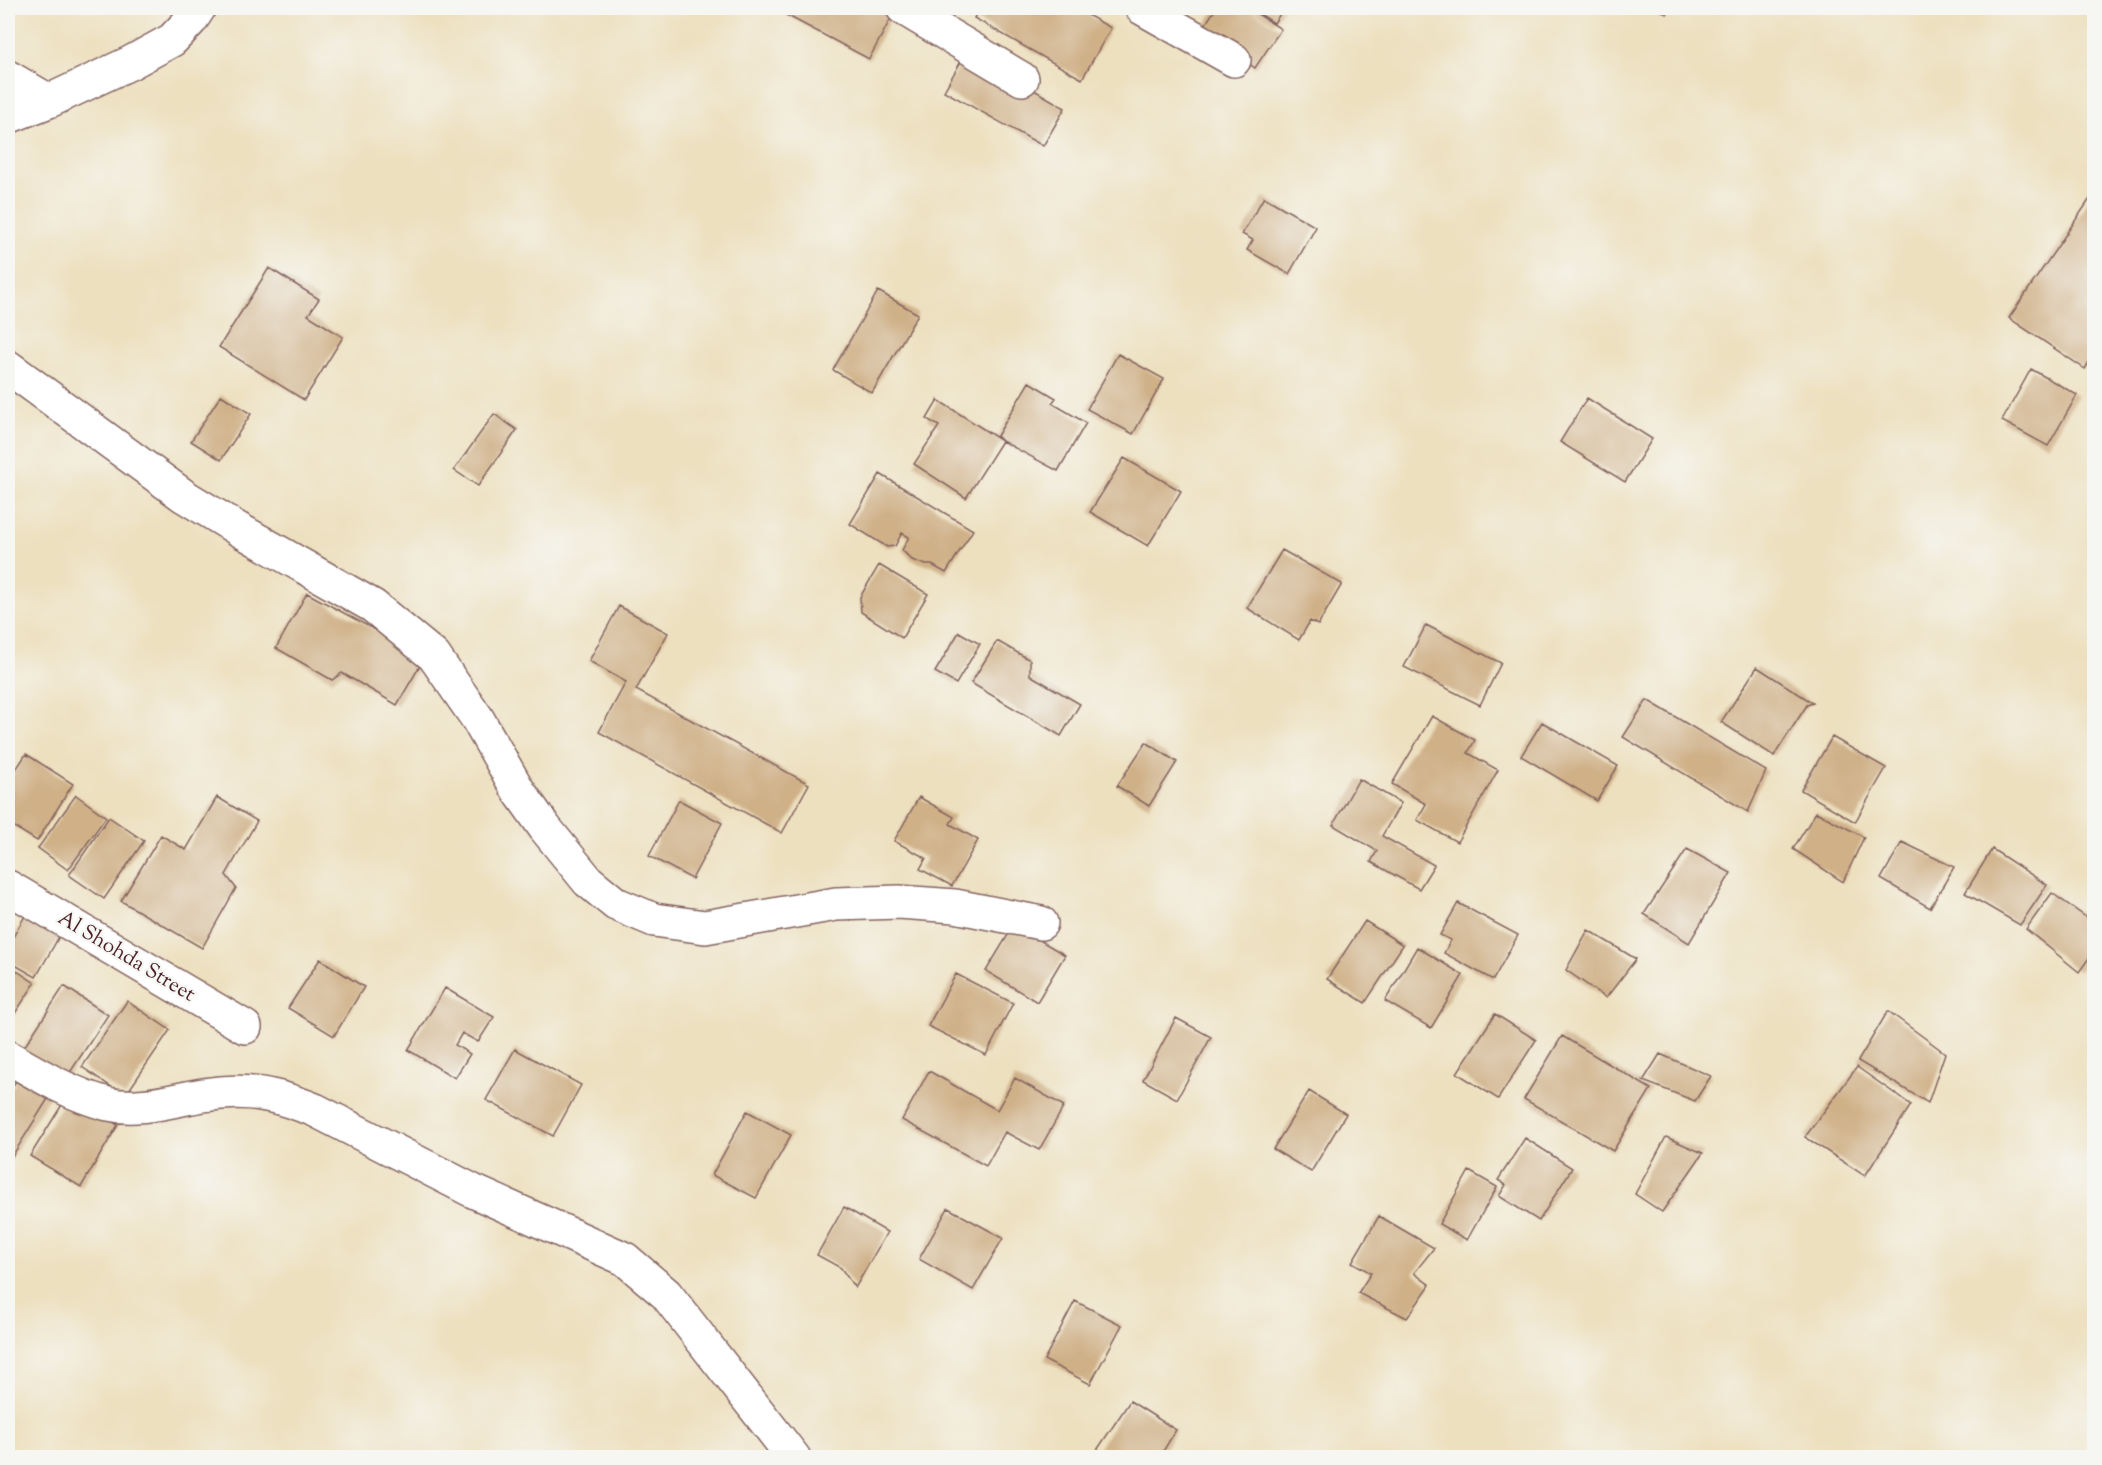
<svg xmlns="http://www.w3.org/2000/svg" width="2102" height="1465" viewBox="0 0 2102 1465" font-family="'Sorts Mill Goudy',serif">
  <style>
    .building { fill: #cfb087 }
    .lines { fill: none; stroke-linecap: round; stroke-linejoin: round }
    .minor-casing { stroke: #83635f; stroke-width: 36 }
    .minor { stroke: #fff; stroke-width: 33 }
    .labels { text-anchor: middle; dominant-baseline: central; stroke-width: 4.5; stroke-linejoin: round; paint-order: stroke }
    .street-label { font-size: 21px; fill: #4a1f2b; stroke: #f6f6f2 }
  </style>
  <rect width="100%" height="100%" fill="#f6f6f2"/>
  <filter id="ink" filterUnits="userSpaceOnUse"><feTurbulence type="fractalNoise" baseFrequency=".0167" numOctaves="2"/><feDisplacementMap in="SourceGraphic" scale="12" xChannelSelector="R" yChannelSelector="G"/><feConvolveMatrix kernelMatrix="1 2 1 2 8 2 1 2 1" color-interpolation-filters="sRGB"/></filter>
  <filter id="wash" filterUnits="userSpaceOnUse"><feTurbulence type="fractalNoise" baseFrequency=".008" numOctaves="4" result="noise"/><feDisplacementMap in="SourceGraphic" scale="24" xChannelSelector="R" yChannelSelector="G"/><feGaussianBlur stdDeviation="1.35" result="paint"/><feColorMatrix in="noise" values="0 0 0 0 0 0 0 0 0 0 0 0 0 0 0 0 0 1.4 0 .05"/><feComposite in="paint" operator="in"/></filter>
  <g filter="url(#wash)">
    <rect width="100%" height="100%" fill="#ede0bf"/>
    <g id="blocks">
      <path class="building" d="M773,8H893L896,9L869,59Z
        M980,8H1075L1111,28L1082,79L974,18Z
        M1216,8H1248L1281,29L1255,68L1228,49L1199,34Z
        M1250,8H1284L1274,23Z
        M1657,8H1671L1667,14Z
        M967,51L1065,108L1043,146L944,91Z
        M2094,193V354L2085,369L2009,318Z
        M1264,197L1316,227L1289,274L1247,250L1253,240L1242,234Z
        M269,268L319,299L308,315L343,337L304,400L219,347Z
        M878,291L918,314L872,393L833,370Z
        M1118,354L1164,379L1133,434L1087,409Z
        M2031,369L2077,395L2048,446L2002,421Z
        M1029,382L1056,398L1052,403L1086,423L1058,471L1002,441L966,498L914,464L939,426L927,419L938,400L1002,441L997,436Z
        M221,395L251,414L221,460L191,441Z
        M1587,398L1652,439L1625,482L1560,442Z
        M494,414L517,430L478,486L454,470Z
        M1124,458L1181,491L1148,546L1090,512Z
        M880,474L973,530L946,573L932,565H926L912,560L902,550L909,537L902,533L895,546L887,547L850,524Z
        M1282,550L1342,584L1318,625L1310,621L1299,640L1247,608Z
        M879,565L928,594L902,638L861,612L860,597Z
        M307,593L425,657L397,705L342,673L332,680L276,648Z
        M619,606L668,633L636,690L809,784L782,833L599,732L626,682L589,661Z
        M1426,625L1501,663L1480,705L1404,667Z
        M959,632L980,644L956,684L935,672Z
        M997,641L1030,660V675L1080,704L1061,736L971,683Z
        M1757,667L1813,703L1807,705L1774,756L1721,722Z
        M1647,700L1766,771L1748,812L1623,737Z
        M1432,716L1475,740L1468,753L1498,770L1457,842L1417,820L1426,804L1392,784Z
        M1542,722L1618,766L1597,801L1521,756Z
        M1832,737L1886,768L1855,822L1801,790Z
        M1146,742L1177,762L1149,806L1117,786Z
        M26,754L73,784L37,841L8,823V782Z
        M1359,779L1401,803L1382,836L1434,865L1419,889L1371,862L1377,851L1333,825Z
        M76,795L106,817L68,870L38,848Z
        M217,797L257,821L226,875L236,888L202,948L121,901L161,835L186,850Z
        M919,797L954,817L950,824L978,840L952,886L920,869L926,858L894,841Z
        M679,800L722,823L692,879L649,856Z
        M1816,812L1864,837L1843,882L1793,849Z
        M109,817L144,841L104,899L69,875Z
        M1902,842L1954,867L1930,908L1881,879Z
        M1687,849L1731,873L1689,943L1644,914Z
        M1992,849L2047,885L2020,925L1965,893Z
        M2052,893L2094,923V951L2079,972L2026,929Z
        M1458,903L1518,935L1493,980L1444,953L1451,940L1440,935Z
        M30,907L65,926L36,977L8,961V946Z
        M1365,921L1403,945L1365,1003L1327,979Z
        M1014,925L1065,955L1037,1002L986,971Z
        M1588,930L1636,959L1606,998L1566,970Z
        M1417,947L1463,975L1431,1028L1385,1001Z
        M320,959L364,987L334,1036L288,1008Z
        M8,965L35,983L8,1024Z
        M956,974L1013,1003L986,1055L928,1026Z
        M64,986L108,1015L65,1080L21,1052Z
        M445,988L494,1017L478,1042L462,1033L455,1045L470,1054L455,1078L408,1050Z
        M127,1001L170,1030L125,1096L82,1067Z
        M1888,1011L1945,1053L1928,1103L1858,1061Z
        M1495,1014L1536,1040L1498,1099L1457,1073Z
        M1176,1018L1211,1037L1177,1099L1143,1080Z
        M1562,1036L1651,1089L1613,1151L1524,1099Z
        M515,1049L581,1085L553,1136L486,1100Z
        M1660,1054L1711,1076L1695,1101L1643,1081Z
        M1857,1067L1911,1105L1865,1176L1805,1137Z
        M929,1071L997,1110L1015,1078L1064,1106L1039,1150L1005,1132L986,1166L902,1120Z
        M20,1074L51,1094L8,1163V1094Z
        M1309,1091L1346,1114L1311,1172L1273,1149Z
        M68,1095L118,1125L81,1187L30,1156Z
        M747,1111L791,1135L756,1198L712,1175Z
        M1666,1137L1703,1153L1662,1212L1635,1194Z
        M1525,1138L1572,1168L1539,1221L1499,1196L1506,1185L1498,1180Z
        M1469,1171L1497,1187L1467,1240L1439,1224Z
        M844,1207L887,1232L855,1288L841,1268L817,1255Z
        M948,1208L1003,1238L973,1290L919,1259Z
        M1379,1216L1434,1248L1414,1273L1430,1285L1407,1318L1358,1293L1371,1273L1352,1262Z
        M1075,1301L1122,1325L1090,1384L1044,1360Z
        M1130,1401L1176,1430L1159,1458H1103L1095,1453Z"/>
    </g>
  </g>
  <g filter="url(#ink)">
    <use href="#blocks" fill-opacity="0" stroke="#83635f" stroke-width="1.5"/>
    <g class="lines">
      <defs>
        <path id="minor" d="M903,8L1022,79
          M1142,8L1234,60
          M8,77L49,101
          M8,117L49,101L130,63L172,40L191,20L199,8
          M8,367L184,496L238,529L373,606L434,656L477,718L518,790L545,828L588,881L616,904L654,920L705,927L836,904L899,902L955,906L1041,923
          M8,887L245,1027
          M8,1057C39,1075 72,1095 108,1104C139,1111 172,1100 203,1095C248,1088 274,1094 315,1110L473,1191L625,1259L666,1294L794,1458"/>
      </defs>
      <use href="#minor" class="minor-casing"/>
      <use href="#minor" class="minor"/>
    </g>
  </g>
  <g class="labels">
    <g class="street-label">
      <text transform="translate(126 957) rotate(31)">Al Shohda Street</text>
    </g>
  </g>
  <rect width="2102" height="1465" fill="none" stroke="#f6f6f2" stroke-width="30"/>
</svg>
